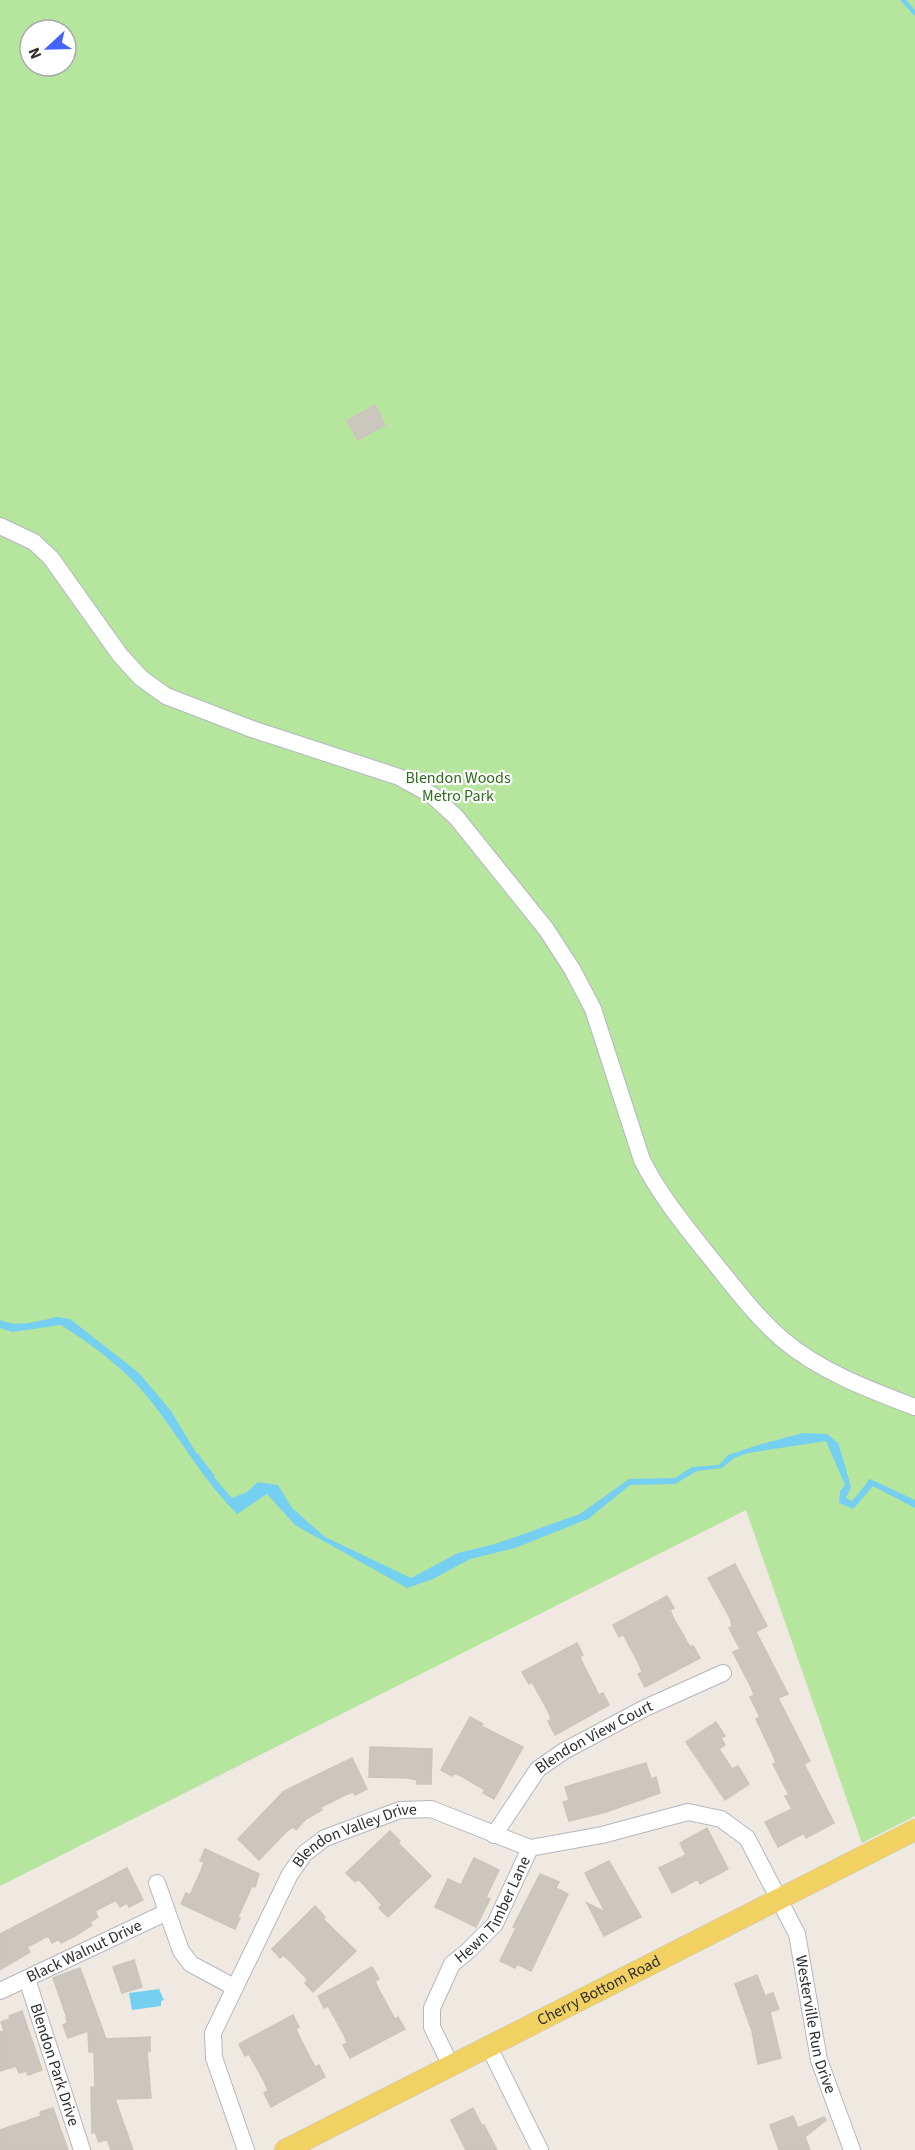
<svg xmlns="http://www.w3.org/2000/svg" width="915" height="2150" viewBox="0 0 915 2150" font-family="'Source Sans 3',sans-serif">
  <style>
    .green { fill: #b6e59e; fill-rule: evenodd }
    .water { fill: #75cff0 }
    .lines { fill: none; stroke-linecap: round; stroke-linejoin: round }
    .stream { stroke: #75cff0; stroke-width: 4.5 }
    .building { fill: #cbc7bf; stroke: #cbc5ba; stroke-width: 1.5 }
    .minor-casing { stroke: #b4b7c1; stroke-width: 18 }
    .major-casing { stroke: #c9c9c9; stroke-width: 22 }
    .minor { stroke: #fff; stroke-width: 16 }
    .major { stroke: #f2d163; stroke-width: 21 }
    .labels { text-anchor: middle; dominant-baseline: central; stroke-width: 4.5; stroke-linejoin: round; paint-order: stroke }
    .park-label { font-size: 16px; fill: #2c6e1b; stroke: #fff }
    .street-label { font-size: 16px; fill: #2e2e2e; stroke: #fff }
  </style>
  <rect width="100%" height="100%" fill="#efe9e1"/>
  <path class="green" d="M0,0H915V1816L862,1843L746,1510L0,1886ZM30,30H66V66H30Z"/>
  <path class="water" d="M57,1317L70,1319L139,1373L171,1411L204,1466L232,1498L247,1492L258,1482L278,1485L292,1508L325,1537L411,1578L458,1553L495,1544L580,1514L629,1479L675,1478L692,1467L719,1465L728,1455L758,1445L803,1433L827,1434L838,1443L844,1462L851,1487L846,1498L852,1501L870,1479L915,1500V1508L873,1486L853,1509L839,1503L840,1491L845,1485L826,1441L748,1453L734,1458L722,1468L697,1471L675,1484L630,1485L588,1519L515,1548L470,1559L433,1579L407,1588L295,1525L267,1494L237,1514C205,1482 184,1445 157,1409C130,1372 98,1349 61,1325L12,1332L0,1328V1320C18,1328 38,1321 57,1317Z
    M159,1989L164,2000L161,2001V2006L132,2010L129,1993Z"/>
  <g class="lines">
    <path class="stream" d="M903,0L915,13
      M197,1456L212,1476"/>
  </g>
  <path class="building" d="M375,405L385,425L358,440L347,421Z
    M735,1564L767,1626L756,1632L788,1694L778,1698L810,1761L804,1764L834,1823L806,1838L804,1833L778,1847L765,1822L792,1809L785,1796L789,1795L773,1764L776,1763L773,1755L756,1719L760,1717L750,1697L754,1695L751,1687L733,1652L740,1649L729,1628L732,1626L730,1618L708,1578Z
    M667,1596L674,1608L670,1610L674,1619L690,1647L693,1646L700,1658L645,1687L638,1674L642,1672L639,1664L623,1634L619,1637L613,1625Z
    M577,1643L583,1655L580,1657L584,1666L599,1695L603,1693L609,1705L555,1735L548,1721L551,1719L548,1711L532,1682L529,1684L522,1672Z
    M470,1717L483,1724L481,1726L523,1747L494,1799L483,1793L485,1790L463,1777L454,1773L452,1776L441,1770Z
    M716,1722L725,1736L721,1738L725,1745L719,1749L732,1769L738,1766L749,1784L725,1800L686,1742Z
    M370,1747L432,1749L431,1784H417V1780L408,1778L369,1777Z
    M352,1758L367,1789L355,1795L353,1792L345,1795L321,1807L322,1810L306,1819L296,1830L293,1827L286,1832L259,1860L238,1839L284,1791Z
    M646,1763L651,1779L656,1777L660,1793L606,1812L569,1821L563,1802L569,1800L565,1787Z
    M707,1828L728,1869L700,1884L698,1879L672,1893L659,1868L686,1855L680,1843Z
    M390,1831L400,1841L398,1843L431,1876L388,1917L379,1908L382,1905L365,1886L358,1879L355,1882L346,1873Z
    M205,1849L259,1874L255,1887L252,1886L238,1917L240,1918L235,1929L181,1904L186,1893L190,1895L201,1871L204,1862L200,1861Z
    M474,1858L499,1870L486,1897L490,1899L476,1927L435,1907L448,1879L461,1885Z
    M609,1861L641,1917L604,1936L587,1903L605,1912L585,1873Z
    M127,1868L143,1900L129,1907L127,1903L120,1907L116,1900L95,1911L98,1917L90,1922L92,1925L75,1936L61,1943L59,1939L52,1943L48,1936L27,1947L30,1952L0,1970V1934Z
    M540,1874L559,1882L556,1888L568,1894L531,1971L517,1964L515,1968L500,1961L516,1928L513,1927Z
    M315,1906L325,1917L323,1919L356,1951L313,1992L305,1983L308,1980L290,1961L283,1955L280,1958L272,1949Z
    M134,1960L142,1987L122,1993L113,1967Z
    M372,1967L379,1979L375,1981L379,1990L395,2019L398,2017L405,2029L350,2058L343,2045L347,2043L344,2035L328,2006L324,2008L318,1996Z
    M80,1968L106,2039L150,2037V2051L147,2052L151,2098L115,2099L133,2150H111L107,2139L99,2142L95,2132L92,2133L91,2087H95L94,2052H89L88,2031L68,2038L63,2025L67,2023L66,2015L53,1978Z
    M757,1975L765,1996L773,1993L779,2009L770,2012L781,2058L758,2064L752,2031L735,1984Z
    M22,2011L42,2070L28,2075L26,2071L19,2073L16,2066L0,2071V2032L4,2031L1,2022L10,2019L9,2016Z
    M293,2015L299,2027L296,2029L300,2038L315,2067L319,2065L325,2077L271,2107L264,2093L268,2091L265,2083L249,2054L245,2056L239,2044Z
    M53,2108L68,2150H0V2130L41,2116L40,2112Z
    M473,2108L482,2126L484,2125L497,2150H466L451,2120Z
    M793,2116L798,2128L824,2117L826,2120L805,2137L810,2150H779L770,2125Z"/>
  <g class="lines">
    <defs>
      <g id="minor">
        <path d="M0,526L34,542L51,558L120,655L141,678L166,696L252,729L399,777L432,795L456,817L546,929L572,969L593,1009L642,1160C658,1192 681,1221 704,1250C729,1280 752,1313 782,1339C819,1371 870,1390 915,1407"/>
        <path id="s1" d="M494,1835L538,1769L564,1751L645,1708L723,1673"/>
        <path d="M157,1883L181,1951L191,1964L234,1987"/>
        <path id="s2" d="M27,1979L82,2150"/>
        <path id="s3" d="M0,1991L167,1912"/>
        <path d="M489,2047L540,2150"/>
        <path id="s4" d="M451,2066L432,2027V2008L452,1964L468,1951L495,1924L530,1848"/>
        <path id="s5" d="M246,2150L214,2058L213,2033L290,1874L305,1853L325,1838L400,1810L431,1809L530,1848L602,1835L688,1812L721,1819L747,1838L797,1934L819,2060L852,2150"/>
      </g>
      <g id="major">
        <path id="s6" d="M285,2150L915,1830"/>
      </g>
    </defs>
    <use href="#minor" class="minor-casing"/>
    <use href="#major" class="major-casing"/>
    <use href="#minor" class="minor"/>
    <use href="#major" class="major"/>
  </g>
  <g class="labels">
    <g class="park-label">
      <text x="458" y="778">Blendon Woods<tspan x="458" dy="18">Metro Park</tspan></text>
    </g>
    <g class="street-label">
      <text stroke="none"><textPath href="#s1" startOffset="144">Blendon View Court</textPath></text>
      <text stroke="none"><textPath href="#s5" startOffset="378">Blendon Valley Drive</textPath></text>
      <text stroke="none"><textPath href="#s4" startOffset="180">Hewn Timber Lane</textPath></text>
      <text stroke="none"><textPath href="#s3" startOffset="93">Black Walnut Drive</textPath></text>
      <text stroke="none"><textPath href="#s6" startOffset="352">Cherry Bottom Road</textPath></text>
      <text stroke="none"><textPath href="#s5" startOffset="996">Westerville Run Drive</textPath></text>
      <text stroke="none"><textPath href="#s2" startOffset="90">Blendon Park Drive</textPath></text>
    </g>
  </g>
  <g transform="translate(48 48) rotate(248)"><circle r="28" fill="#ffffff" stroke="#ababab" stroke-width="1.5"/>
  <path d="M0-4.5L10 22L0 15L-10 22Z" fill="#4264fb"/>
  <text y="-9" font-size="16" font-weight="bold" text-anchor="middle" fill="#2e2e2e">N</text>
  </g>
</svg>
